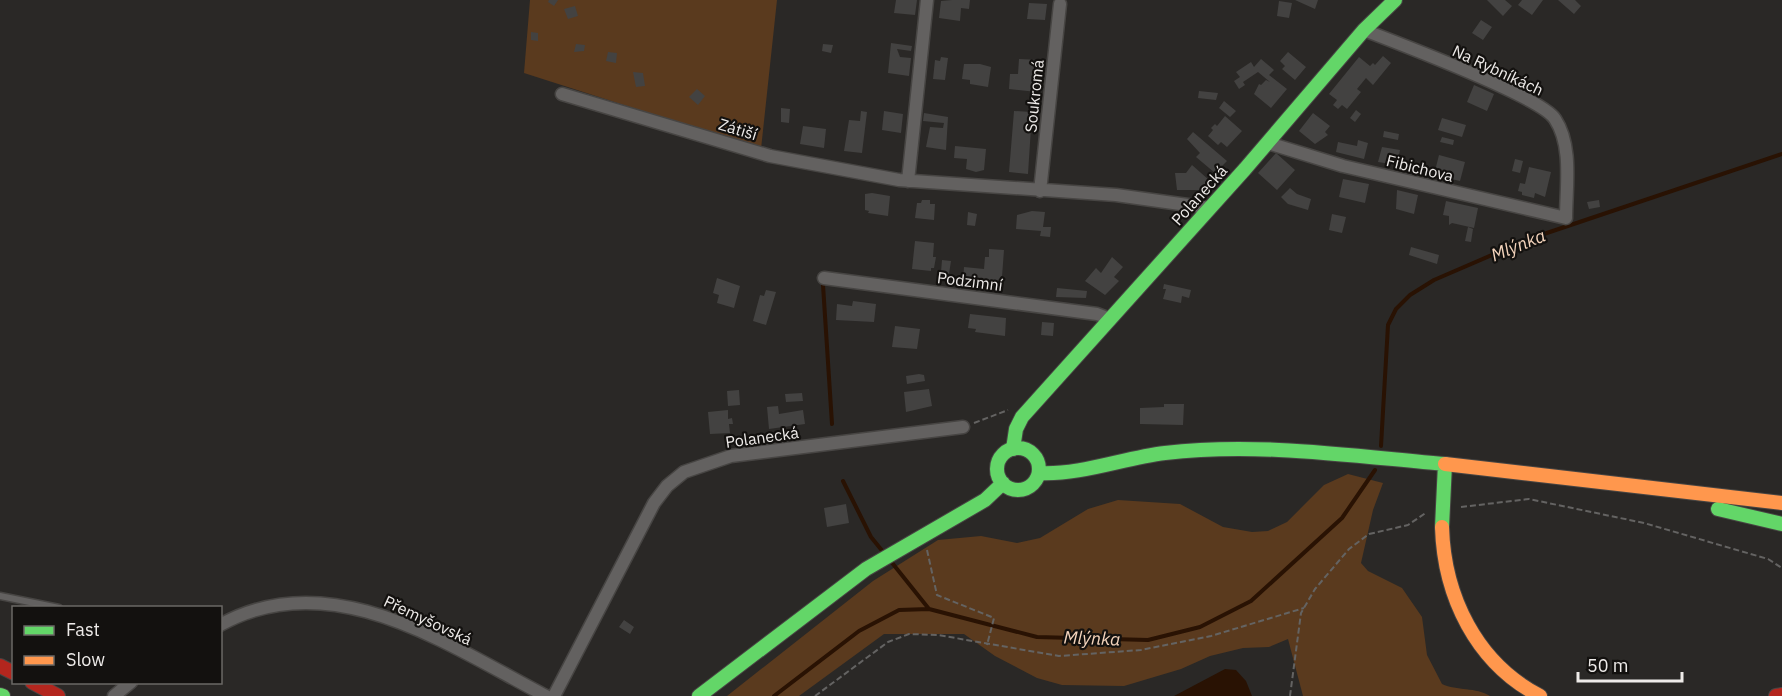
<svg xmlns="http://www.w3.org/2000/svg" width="1782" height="696" viewBox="0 0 1782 696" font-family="'IBM Plex Sans',sans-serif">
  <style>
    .green { fill: #5a3a1e }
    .water { fill: #291203 }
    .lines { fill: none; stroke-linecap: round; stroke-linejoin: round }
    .stream { stroke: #291203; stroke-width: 4 }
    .building { fill: #434241 }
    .lane-casing { stroke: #474543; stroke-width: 9 }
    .street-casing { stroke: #474543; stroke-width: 15 }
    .fast-casing { stroke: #474543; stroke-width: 16 }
    .slow-casing { stroke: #474543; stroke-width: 16 }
    .jam-casing { stroke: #474543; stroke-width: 16 }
    .path { stroke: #646362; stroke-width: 2; stroke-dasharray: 6 3; stroke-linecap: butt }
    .lane { stroke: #636160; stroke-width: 6 }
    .street { stroke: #636160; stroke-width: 12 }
    .fast { stroke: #63d668; stroke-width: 14 }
    .slow { stroke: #ff974d; stroke-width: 14 }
    .jam { stroke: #b3261e; stroke-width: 14 }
    .labels { text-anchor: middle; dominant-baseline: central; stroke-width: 4.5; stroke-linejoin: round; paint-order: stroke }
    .street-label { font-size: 16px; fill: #eeebe9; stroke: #13110f }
    .water-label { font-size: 18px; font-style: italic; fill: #f4d4bc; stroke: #13110f }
  </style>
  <rect width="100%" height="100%" fill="#2a2826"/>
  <path class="green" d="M530,0H777L761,149L524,73Z
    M1348,474L1383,483L1373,510L1361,563L1368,571L1402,588L1422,617L1427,655L1442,684C1457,691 1476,687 1490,696H1303L1288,639L1269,647L1243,648L1210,656L1181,669L1124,686L1062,685L1037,678L995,656L964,634H884L799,696H727L873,581L938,540L981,536L1017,543L1040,538L1088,509L1118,500L1180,504L1223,527L1252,532L1268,531L1287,522L1324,485Z"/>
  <path class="water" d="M1225,669L1236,670L1246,681L1252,696H1174Z"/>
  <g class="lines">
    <path class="stream" d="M823,285L832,424
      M1381,446L1388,325L1396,309L1410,295L1434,280L1529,239L1782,154
      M843,481L871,537L884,553
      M889,559L929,609
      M774,696L859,631L899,610L929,609L1037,637L1148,640L1200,627L1251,601L1342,518L1375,470"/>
  </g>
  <path class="building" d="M549,0H558L554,6L548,2Z
    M896,0H917L915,15L894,13Z
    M952,0H970L969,9L961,8L960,21L939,18L941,1Z
    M1295,0H1318L1315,9Z
    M1487,0H1505L1512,6L1503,16Z
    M1522,0H1543L1532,15L1518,5Z
    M1558,0H1575L1581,6L1574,14Z
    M1279,1L1292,3L1289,18L1277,16Z
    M1029,3L1047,4L1045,20L1027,19Z
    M575,6L578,16L568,19L564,9Z
    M1481,20L1492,27L1483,40L1472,33Z
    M531,32L538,33V41L531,40Z
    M891,43L912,46L911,51L897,49L900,57L911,58L909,76L888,73Z
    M576,44L585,45L584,51L574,52Z
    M823,44L833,45L831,53L822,51Z
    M608,52L617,53L616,63L606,61Z
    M1288,52L1306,67L1295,80L1282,69L1285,66L1280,61Z
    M1383,56L1391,63L1373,85L1366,78L1357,89L1361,92L1347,109L1342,105L1338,109L1333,105L1337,100L1329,94L1359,57L1370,66L1373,63L1375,65Z
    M941,57L948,58L945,80L933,79L935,60L940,61Z
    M1019,59L1040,60L1037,92L1009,89L1010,74H1018Z
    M1261,59L1274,70L1269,75L1287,89L1271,108L1254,94L1259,84L1261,85L1266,80L1270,82L1258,72L1243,82L1245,85L1239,89L1234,81L1240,77L1236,72L1251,62L1254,67Z
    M964,64H980L991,67L988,87L970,84V80L962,79Z
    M633,72L643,73L645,86L636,87Z
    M1474,85L1494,94L1487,111L1467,102Z
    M697,89L705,96L698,105L689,97Z
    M1199,91L1218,93L1216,100L1198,98Z
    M1224,101L1236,111L1230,117L1219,108Z
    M781,108L790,109L789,123L781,122Z
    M1356,110L1361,114L1355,122L1350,118Z
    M861,111L867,112L862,153L844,151L849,120L860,121Z
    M884,111L903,114L901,133L882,130Z
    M1014,111L1032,112L1028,174L1009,172Z
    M924,113L948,117L946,150L926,147L930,127L943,128L944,123L923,121Z
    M1313,113L1330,126L1325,132L1328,135L1315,144L1299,131Z
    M1225,116L1242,131L1227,147L1221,142L1218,145L1208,136L1213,130L1211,128L1215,124L1217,126Z
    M1442,118L1466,125L1462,137L1438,130Z
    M803,126L826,129L824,148L800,144Z
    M1384,131L1399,134L1398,140L1383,137Z
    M1193,132L1227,161L1215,173L1196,157L1200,153L1187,139Z
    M1442,137L1454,140L1453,145L1440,142Z
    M1358,140L1368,143L1364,159L1336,152L1338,142L1357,146Z
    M955,146L986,149L984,170L976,172L966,169L967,159L954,158Z
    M1382,147L1400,150L1397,165L1378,162Z
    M1276,153L1295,170L1277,190L1258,173Z
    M1439,155L1465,162L1460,181L1434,175Z
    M1515,159L1523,161L1520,173L1512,171Z
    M1192,165L1209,180L1199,190H1177L1175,173H1186Z
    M1529,167L1551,172L1545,197L1535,193L1534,198L1522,195V192L1518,191L1520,183L1525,184Z
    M1343,179L1369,184L1365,203L1339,197Z
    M1290,188L1297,194L1311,199L1308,210L1288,204L1281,197Z
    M1397,190L1418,195L1414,214L1396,209Z
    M872,193L890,196L888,216L868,213L869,211L865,210V194Z
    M922,200H930V204H935L934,220L915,218L917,203H921Z
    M1599,200L1600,207L1589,209L1587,202Z
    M1446,201L1478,208L1474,228L1452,223L1449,225V216L1443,215Z
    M1032,211L1045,212L1043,227H1051L1050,237L1040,236L1041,231L1016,229L1017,215Z
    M968,212L977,214L975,226L967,225Z
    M1332,214L1346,217L1342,233L1329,230Z
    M1468,227L1473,229L1471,242L1465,241Z
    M915,241L934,243L933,257H936L934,268H931V271L912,269Z
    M1411,247L1439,255L1437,264L1409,255Z
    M989,249L1004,250L1001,290L963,283L964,267L984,269L985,257H989Z
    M1112,257L1123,267L1114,277L1119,281L1105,295L1085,281L1096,268L1101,273Z
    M942,260L951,261L949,274L941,272Z
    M717,278L740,286L734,308L717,303L719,295L713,293Z
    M1164,284L1191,290L1189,298L1182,296L1181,303L1163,299L1166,289H1163Z
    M1057,288L1087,291L1086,298L1056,297Z
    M766,290L776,292L766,325L753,321L760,295L764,296Z
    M853,301L876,304L874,322L836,320L837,304L852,306Z
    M970,314L1006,318L1005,336L975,332L976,329L968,328Z
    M1042,322L1054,323L1053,336L1041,335Z
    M895,326L920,329L917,349L892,347Z
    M919,374L924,375L925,381L907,384L906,376Z
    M929,389L932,406L906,412L904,392Z
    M739,390L740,405L728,406L727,391Z
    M802,393L803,401L786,402L785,394Z
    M1164,404H1184L1183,425L1140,424V408L1164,407Z
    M778,406L779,414L803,410L805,424L769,429L767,407Z
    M728,410V419L732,418L733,424H729L730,433L710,434L708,412Z
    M846,504L849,523L827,527L824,508Z
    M624,620L634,627L630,634L619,627Z"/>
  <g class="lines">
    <defs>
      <path id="lane" d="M0,596L59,608"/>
      <path id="street" d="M562,94L770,156L899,180L1116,195L1209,208
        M1268,143L1343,166L1566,218C1566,187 1573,146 1555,119C1540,96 1397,43 1364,30
        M908,181L927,0
        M1040,191L1060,4
        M824,278L1097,314L1110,319
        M220,625C331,563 448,645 546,696
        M114,696L131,682
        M554,696L654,503L667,486L684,472L731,456L963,427"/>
      <path id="fast" d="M997 469a21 21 0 1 1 42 0a21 21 0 1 1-42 0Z
        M1013,449L1016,429L1022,417L1245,169L1364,30L1395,0
        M1039,473C1082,475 1123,458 1165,453C1257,442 1353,456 1445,464L1442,527
        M1718,509L1782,524
        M0,695L3,696
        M699,696L866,569L985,500L1003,483"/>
      <path id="slow" d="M1445,464L1782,503
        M1442,527C1444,596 1476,663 1540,696"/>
      <path id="jam" d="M0,666L14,673
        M32,682L58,696
        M1776,696L1782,695"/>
    </defs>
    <use href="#lane" class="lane-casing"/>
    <use href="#street" class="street-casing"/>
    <use href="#fast" class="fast-casing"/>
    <use href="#slow" class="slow-casing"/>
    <use href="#jam" class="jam-casing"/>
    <path class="path" d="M974,423L1008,410
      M1461,507L1529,499L1644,523L1768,559L1782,568
      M927,550L937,595L994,618L987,645
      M815,696L888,642L909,634L938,635L1059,656L1141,650L1211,636L1304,608
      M1290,696L1301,613L1315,589L1349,549L1369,534L1408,525L1427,512"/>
    <use href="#lane" class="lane"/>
    <use href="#street" class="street"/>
    <use href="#fast" class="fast"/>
    <use href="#slow" class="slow"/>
    <use href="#jam" class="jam"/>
  </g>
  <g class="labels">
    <g class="street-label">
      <text transform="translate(1498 70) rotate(25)">Na Rybníkách</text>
      <text transform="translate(1034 96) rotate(-84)">Soukromá</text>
      <text transform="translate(738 129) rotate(17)">Zátiší</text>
      <text transform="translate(1420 168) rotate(14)">Fibichova</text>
      <text transform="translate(1199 195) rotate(-48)">Polanecká</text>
      <text transform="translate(970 281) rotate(7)">Podzimní</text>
      <text transform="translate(762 437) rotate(-8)">Polanecká</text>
      <text transform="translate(428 620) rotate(25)">Přemyšovská</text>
    </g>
    <g class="water-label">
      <text transform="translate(1518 245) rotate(-22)">Mlýnka</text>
      <text transform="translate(1092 638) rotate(2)">Mlýnka</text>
    </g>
  </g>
  <rect x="12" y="606" width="210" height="78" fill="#13110f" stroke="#6b6866" stroke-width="1.5"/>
  <rect x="24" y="626" width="30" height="9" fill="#63d668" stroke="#6b6866" stroke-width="1.5"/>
  <text x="66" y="636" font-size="18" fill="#eeebe9">Fast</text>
  <rect x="24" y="656" width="30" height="9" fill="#ff974d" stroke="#6b6866" stroke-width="1.5"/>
  <text x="66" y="666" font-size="18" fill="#eeebe9">Slow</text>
  <path d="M1578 672v9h104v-9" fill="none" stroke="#eeebe9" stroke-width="3"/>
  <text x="1587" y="672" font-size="18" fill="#eeebe9" stroke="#13110f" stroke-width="4.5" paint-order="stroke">50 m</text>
</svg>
